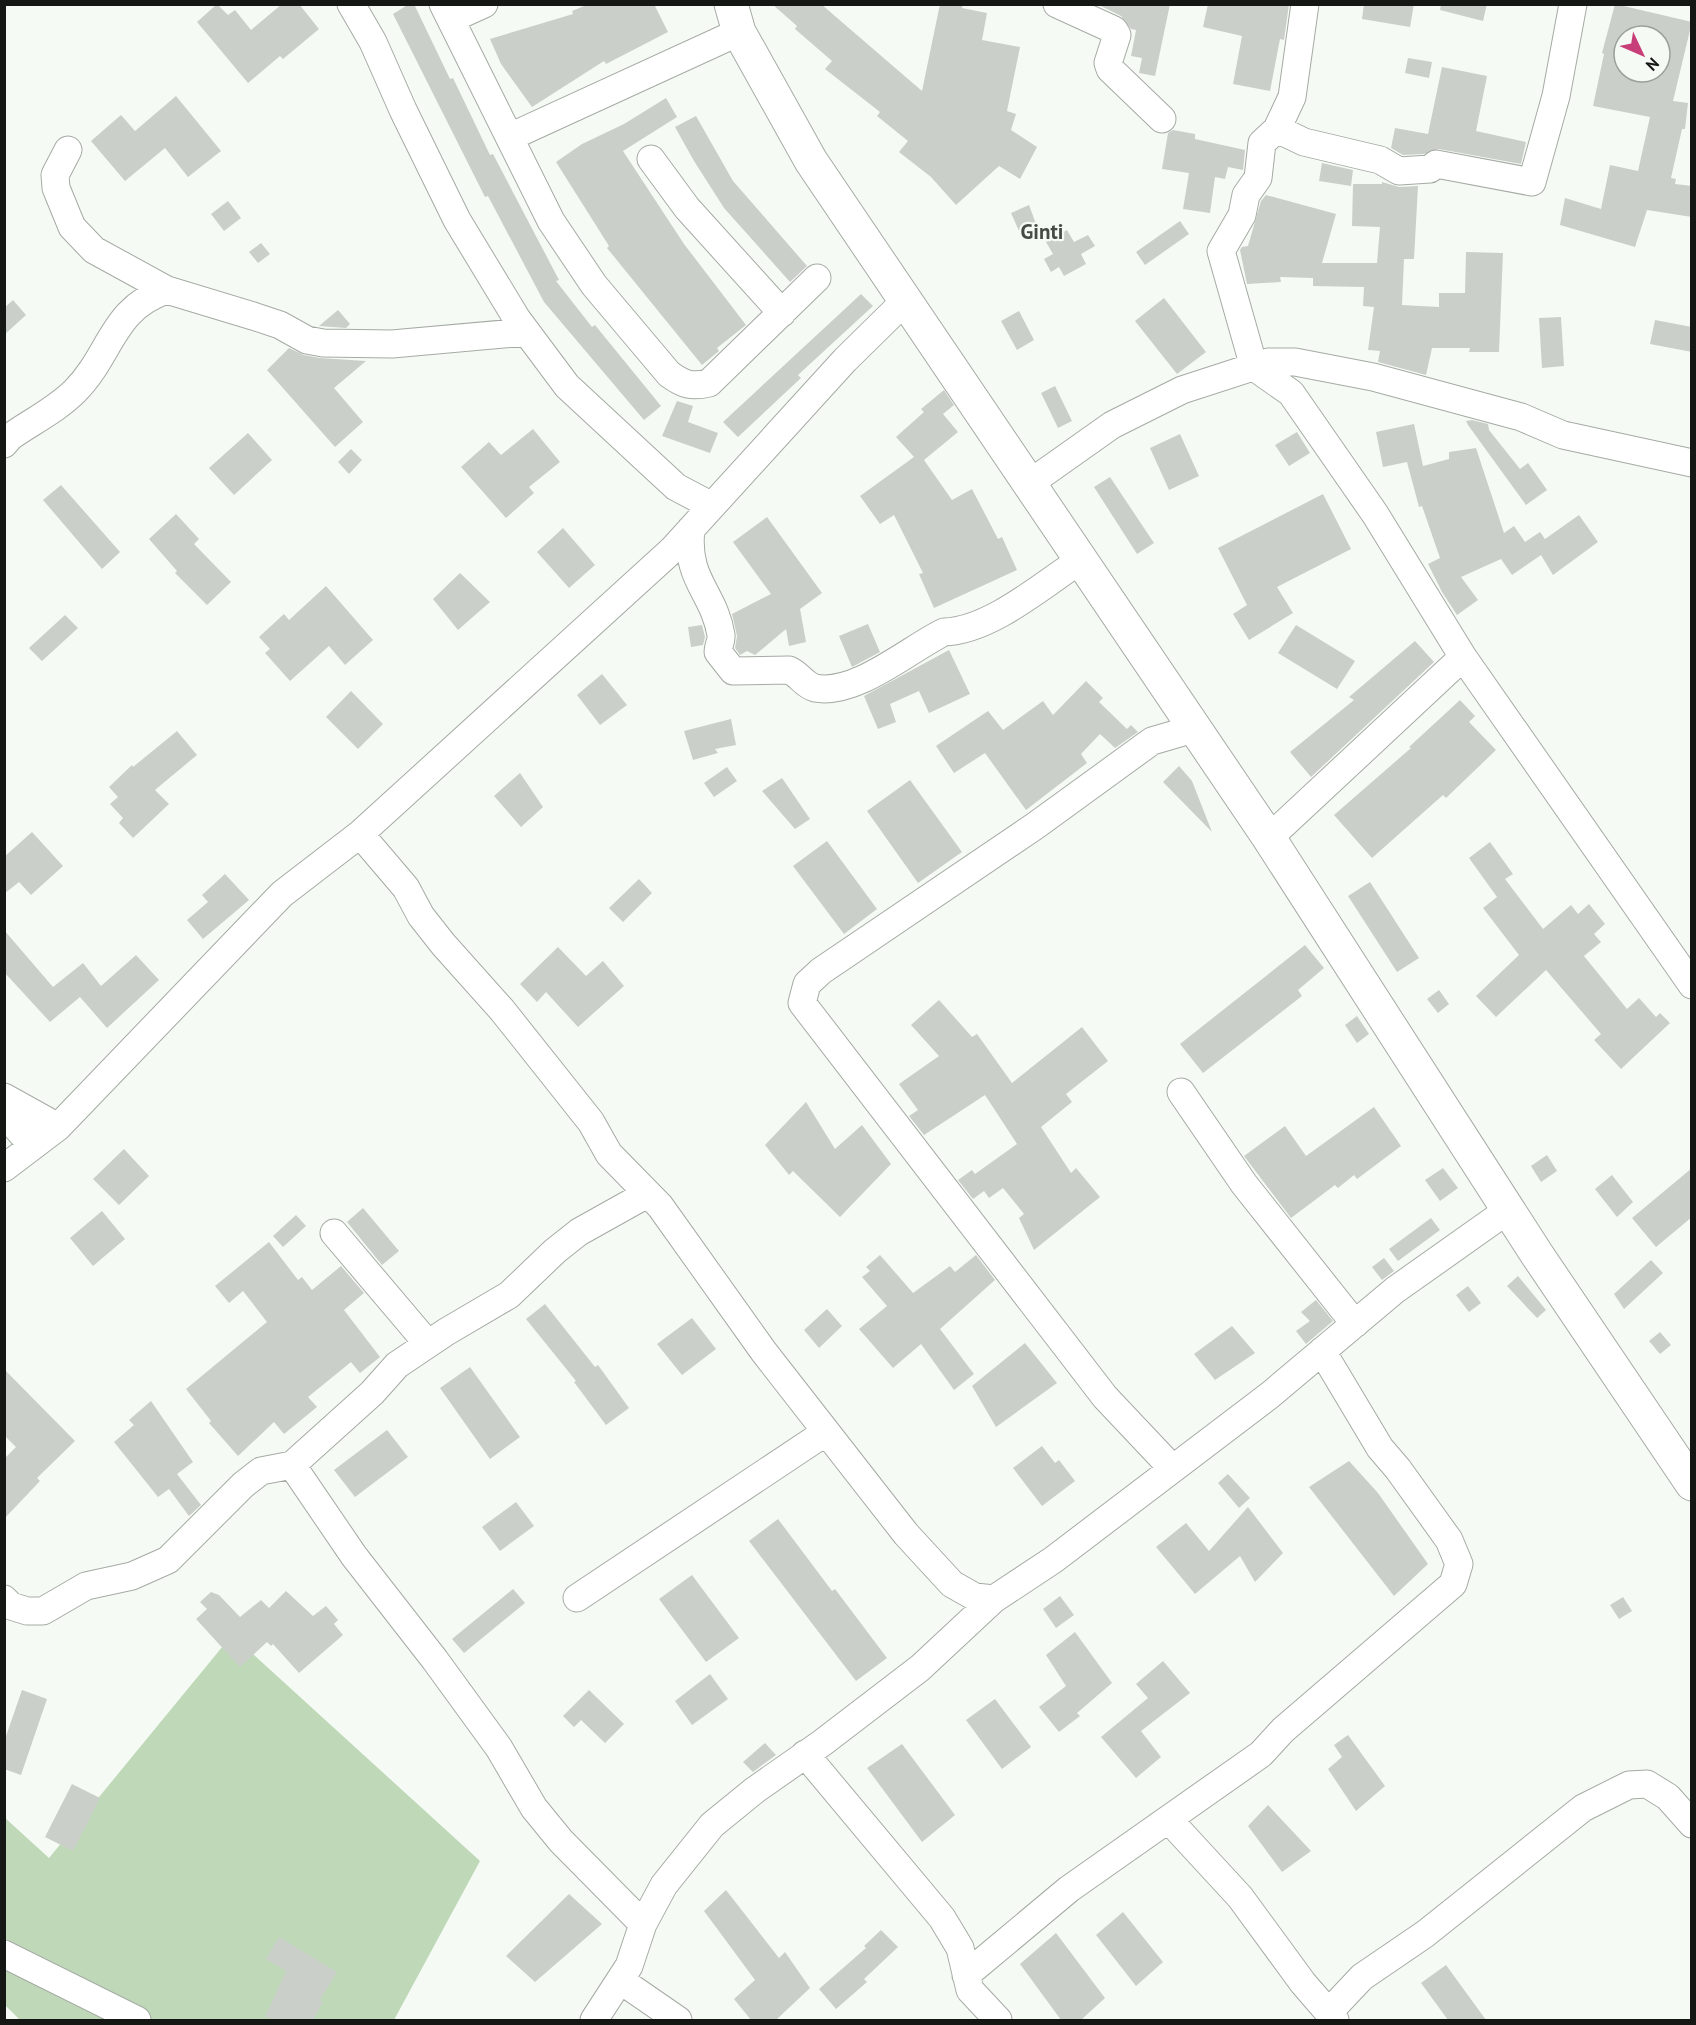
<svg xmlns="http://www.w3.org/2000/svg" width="1696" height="2025" viewBox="0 0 1696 2025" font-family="'PT Sans',sans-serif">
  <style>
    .green { fill: #bed8b8 }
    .building { fill: #cacfc9; fill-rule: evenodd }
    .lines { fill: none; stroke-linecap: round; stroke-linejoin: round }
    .minor-casing { stroke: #a5aba4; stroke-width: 29 }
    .major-casing { stroke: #a5aba4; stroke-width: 35 }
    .minor { stroke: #fff; stroke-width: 27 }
    .major { stroke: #fff; stroke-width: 33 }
    .labels { text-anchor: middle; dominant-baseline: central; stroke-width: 4.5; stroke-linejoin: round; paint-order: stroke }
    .quarter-label { font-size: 21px; font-weight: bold; fill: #454a44; stroke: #f5fbf4 }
  </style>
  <rect width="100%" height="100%" fill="#f5fbf4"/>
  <path class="green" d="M232,1635L480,1861L394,2020H20L5,2005L4,1817L49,1858Z"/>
  <path class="building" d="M217,4L228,15L235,10L251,30L282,4H299L319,29L283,59L280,56L248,83L197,22Z
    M409,4H414L450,79L453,78L490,155L493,154L559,280L556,281L592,327L595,325L661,406L644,420L544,302L488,196L485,197L393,14Z
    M589,4H654L668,32L606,64L604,61L532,107L501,64L490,39L573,14L572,11Z
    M772,4H821L922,91L940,4H963L962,8L987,13L982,40L1020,47L1007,111L1016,114L1011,130L1037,147L1020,179L999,166L956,205L931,177L899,152L908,141L877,116L880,112L825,69L832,61L795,29L797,26Z
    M1170,4L1155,76L1139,73L1142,58L1131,56L1136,30L1131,29L1121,16L1097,4Z
    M1208,4H1289L1284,40L1280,39L1270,91L1233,84L1242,36L1203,27Z
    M1364,4H1414L1410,27L1362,19Z
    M1441,4H1487L1483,21L1440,10Z
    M1615,4L1692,22L1673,101L1688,103L1685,129H1682L1671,178L1676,179L1675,184L1692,186V217L1647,210L1635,247L1560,225L1565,198L1601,209L1610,165L1638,171L1650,117L1593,106L1604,54L1602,53ZM1624,36H1660V72H1624Z
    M1408,58L1432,62L1429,78L1405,73Z
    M1442,67L1487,76L1476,131L1526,142L1521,164L1439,149L1424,154L1403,155L1391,148L1395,128L1428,134Z
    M176,96L221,151L188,177L165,148L125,181L91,141L121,115L135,131Z
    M666,98L677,117L623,151L684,244L746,325L717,348L719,351L702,365L607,248L609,246L556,162L582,144L624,124Z
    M696,116L733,181L807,266L790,282L724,208L694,161L675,127Z
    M1173,130L1195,134V139L1245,150L1243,170L1228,167L1225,179L1215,177L1210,213L1183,209L1189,173L1162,169L1168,133Z
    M1322,163L1353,170L1351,186L1319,181Z
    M1382,182L1399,187L1418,186L1414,259H1404L1402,305L1439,307V293H1465L1466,252L1503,253L1499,352H1469L1470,348H1432L1426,375L1378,362L1380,351L1368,350L1374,307L1363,306L1364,287L1313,286V278L1280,277L1281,282L1247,284L1240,250L1242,247L1248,246L1261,201L1266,195L1336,214L1322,263H1377L1380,227L1352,226L1353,184H1382Z
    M228,201L241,218L224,231L211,214Z
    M1029,205L1036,224L1019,231L1011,213Z
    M1180,221L1189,234L1145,265L1136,252Z
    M1067,230L1074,242L1088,235L1095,246L1081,254L1086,264L1064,276L1059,267L1051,272L1044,259L1053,254L1046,242Z
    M261,243L270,254L258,263L249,252Z
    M861,294L873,306L798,375L801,378L738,437L723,422Z
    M1164,298L1206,352L1177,374L1135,321Z
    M13,300L26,315L4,335V308Z
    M338,310L350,324L346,328L319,326Z
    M1019,311L1034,340L1017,350L1001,321Z
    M1561,317L1564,366L1542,368L1539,318Z
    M1655,320L1692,327V352L1650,344Z
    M289,348L304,355L320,358L366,361L334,388L363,422L335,447L267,370Z
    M1055,386L1072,421L1058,428L1041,393Z
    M944,390L954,405L943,414L958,432L924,460L952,500L972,489L998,539L1002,537L1017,570L934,608L919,574L923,573L894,515L880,524L860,496L914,457L896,437L924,412L921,409Z
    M677,401L693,406L688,422L718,433L710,453L662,436Z
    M1472,420L1488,424L1489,430L1520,469L1528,463L1547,490L1526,505L1468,425L1466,421Z
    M1414,424L1423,466L1449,459V452L1476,448L1504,533L1514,526L1525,542L1540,532L1545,539L1579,515L1598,542L1553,575L1541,555L1512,575L1501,559L1461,577L1478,600L1457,615L1442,592L1428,564L1440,558L1422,506L1419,507L1407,462L1383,467L1376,432Z
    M533,429L560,462L529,487L534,493L506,518L461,467L489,442L501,455Z
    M1297,432L1310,453L1289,466L1275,445Z
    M248,433L272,460L234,495L209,468Z
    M1180,434L1199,476L1169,490L1150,448Z
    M351,449L362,460L349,474L338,462Z
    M1110,477L1154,543L1137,554L1094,487Z
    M61,485L120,552L102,569L43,500Z
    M1323,494L1351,549L1277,587L1293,613L1249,640L1233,614L1247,605L1218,548Z
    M176,514L199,539L194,544L231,582L207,605L175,573L177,571L149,539Z
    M767,517L822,593L800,609L806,642L789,646L786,629L755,655L747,651L740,655L735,648L737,636L732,614L771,594L733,542Z
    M563,528L595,565L569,588L537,552Z
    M460,573L490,602L458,630L433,599Z
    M326,586L373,640L345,665L329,646L290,681L265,653L270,649L259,637L284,614L289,620Z
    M65,615L78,628L42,661L29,648Z
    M868,624L880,652L852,667L839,636Z
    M702,625L705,637L703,645L691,647L688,627Z
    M1296,625L1355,661L1337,689L1278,653Z
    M1415,641L1434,662L1311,777L1290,752L1354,700L1349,697Z
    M949,650L970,694L929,713L919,691L890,704L896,722L878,729L864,696Z
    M602,674L627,705L600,725L577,695Z
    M1086,681L1103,698L1099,702L1127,729L1131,725L1138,732L1115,748L1100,734L1081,754L1087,763L1026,810L985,753L954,773L936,746L988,711L1003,730L1043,701L1053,715Z
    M351,691L383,724L358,749L326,717Z
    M1460,700L1475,716L1469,722L1496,750L1446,798L1443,795L1372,858L1334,815L1411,748L1409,747Z
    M731,719L736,745L715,749L718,753L693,760L684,731Z
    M177,731L197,755L155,790L169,804L133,838L119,823L123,818L110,804L118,797L109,787L132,765L133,767Z
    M1179,766L1192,781L1212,832L1163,782Z
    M727,767L737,781L714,797L704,783Z
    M520,773L543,807L521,827L494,796Z
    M782,778L810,819L795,829L762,791Z
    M910,780L962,852L918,883L867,811Z
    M32,832L63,866L31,895L19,882L4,894V857Z
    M827,841L877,909L844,934L793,866Z
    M1490,842L1513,874L1505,879L1543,929L1571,905L1578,914L1589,904L1605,924L1594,934L1601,942L1584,956L1627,1009L1639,998L1656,1017L1660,1013L1670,1023L1621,1069L1594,1040L1601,1034L1546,970L1496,1017L1476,996L1519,955L1483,908L1497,897L1469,858Z
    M225,874L249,900L203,939L187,920L208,902L202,895Z
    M639,879L652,893L623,922L609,908Z
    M1370,882L1419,958L1397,972L1348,896Z
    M4,930L53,987L83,963L101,986L136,955L159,980L107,1028L80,997L50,1022L4,972Z
    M1305,945L1324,968L1298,990L1302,996L1203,1073L1180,1044Z
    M558,947L586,976L603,961L624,986L578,1027L546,992L537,1002L520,984Z
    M1439,990L1449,1004L1438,1013L1427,999Z
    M939,1000L972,1037L977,1034L1012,1083L1082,1027L1108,1061L1066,1094L1072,1102L1041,1127L1071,1173L1076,1168L1100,1197L1034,1250L1019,1218L1024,1214L1003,1188L989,1198L984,1191L973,1199L958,1180L972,1170L975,1174L1017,1144L985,1095L924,1135L909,1116L918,1110L899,1084L939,1056L911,1025Z
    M1357,1016L1369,1034L1357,1043L1345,1025Z
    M806,1102L835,1149L862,1125L891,1164L840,1217L793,1171L789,1175L765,1145Z
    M1374,1107L1401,1146L1357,1179L1354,1175L1338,1188L1335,1185L1291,1218L1244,1156L1285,1126L1306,1156Z
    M124,1149L149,1176L119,1205L93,1179Z
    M1547,1155L1557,1171L1541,1182L1531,1166Z
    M1443,1168L1458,1188L1440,1201L1425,1180Z
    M1692,1168V1217L1656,1247L1632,1218Z
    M1612,1175L1633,1202L1617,1217L1595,1189Z
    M363,1208L399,1251L382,1265L347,1222Z
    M102,1211L125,1239L93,1266L70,1238Z
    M296,1215L306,1226L283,1247L273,1236Z
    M1431,1218L1440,1230L1398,1261L1389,1249Z
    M269,1242L298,1280L302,1277L312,1290L341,1266L364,1293L344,1310L380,1357L360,1373L351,1362L308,1397L317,1407L284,1434L274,1422L238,1456L209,1423L211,1421L186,1389L267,1322L243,1291L229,1303L215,1286Z
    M880,1255L913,1293L950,1266L955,1272L976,1255L995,1280L940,1329L974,1374L954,1390L921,1344L893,1368L859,1329L887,1306L862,1277L870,1271L866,1267Z
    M1384,1258L1394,1271L1382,1280L1372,1267Z
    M1651,1260L1663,1273L1624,1309L1614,1294Z
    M1518,1276L1546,1310L1537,1318L1507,1286Z
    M1468,1286L1481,1303L1469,1312L1456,1295Z
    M1316,1300L1333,1321L1306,1344L1296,1331L1310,1321L1301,1312Z
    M545,1304L595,1367L598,1365L629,1408L606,1425L574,1382L576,1381L526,1319Z
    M827,1309L842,1326L819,1348L804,1330Z
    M692,1318L716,1349L682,1375L657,1344Z
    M1232,1326L1255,1353L1215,1380L1194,1354Z
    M1660,1332L1671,1345L1660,1354L1649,1341Z
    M1025,1343L1057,1383L996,1427L972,1386Z
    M470,1367L520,1437L490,1459L440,1388Z
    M4,1369L75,1441L37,1478L40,1481L4,1519V1459L16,1447L4,1435Z
    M151,1401L193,1462L177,1474L201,1505L189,1516L169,1489L158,1497L114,1442L134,1425L129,1420Z
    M387,1430L408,1457L355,1497L334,1470Z
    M1042,1446L1055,1463L1059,1460L1075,1481L1042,1506L1013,1468Z
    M1349,1461L1378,1493L1428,1564L1394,1596L1309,1487Z
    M1228,1474L1250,1498L1239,1508L1218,1483Z
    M516,1502L534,1526L500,1551L482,1527Z
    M1248,1507L1283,1553L1255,1582L1240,1556L1195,1594L1156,1547L1186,1523L1209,1551Z
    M778,1519L832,1591L835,1589L887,1658L856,1681L749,1541Z
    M692,1575L739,1638L706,1662L659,1599Z
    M513,1589L525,1603L464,1653L452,1639Z
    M286,1591L313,1616L326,1606L338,1620L334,1624L343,1635L299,1673L273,1644L271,1646L267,1642L240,1667L196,1619L207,1609L200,1602L211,1592L219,1595L240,1617L261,1600L269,1608Z
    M1060,1596L1074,1615L1056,1628L1043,1609Z
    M1623,1597L1632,1611L1619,1619L1610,1605Z
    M1075,1632L1112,1683L1077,1713L1080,1716L1059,1732L1039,1707L1066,1686L1046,1655Z
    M1163,1661L1190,1693L1141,1731L1161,1757L1136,1778L1101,1737L1148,1698L1136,1684Z
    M710,1674L728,1699L692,1725L675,1701Z
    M22,1690L47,1699L21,1775L4,1769V1742Z
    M589,1690L624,1724L605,1743L581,1720L574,1727L563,1716Z
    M995,1699L1031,1747L1002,1769L966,1720Z
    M1348,1735L1385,1786L1356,1811L1328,1769L1342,1757L1334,1745Z
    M765,1743L776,1755L753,1772L743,1762Z
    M902,1744L955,1815L922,1842L867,1768Z
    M72,1784L100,1798L73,1851L45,1837Z
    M1268,1805L1311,1851L1282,1872L1248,1826Z
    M726,1890L779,1958L785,1952L810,1988L776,2020H751L734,1999L755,1980L704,1911Z
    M569,1894L602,1924L535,1982L506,1956Z
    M1123,1912L1163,1962L1136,1986L1096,1935Z
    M881,1930L898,1947L864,1979L867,1982L836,2009L819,1989L866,1948L864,1946Z
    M1056,1933L1105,1998L1081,2020H1061L1020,1964Z
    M279,1937L337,1972L320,2000L323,2002L313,2020H275L265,2017L286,1971L266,1959Z
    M1446,1965L1486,2020H1448L1421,1983Z"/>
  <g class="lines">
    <defs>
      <path id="minor" d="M351,4L373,42L403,110L457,220L517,319L567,386L676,487L712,506
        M443,4L551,221L594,285L669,374C684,385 692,387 709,383L817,278
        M1057,4L1114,30L1117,35L1108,63L1110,69L1162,119
        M1305,4L1292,97L1277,129L1262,143L1258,178L1246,195L1242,215L1221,251L1254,367L1291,393L1375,514L1463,657L1692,985
        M451,19L484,4
        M1277,129L1304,142L1380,160L1399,171L1430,169L1436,164L1532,182L1556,96L1573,4
        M510,137L739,32
        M68,150L55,175L56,188L72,227L94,250L167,290L253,316L280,325L307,340L323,343L392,344L526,332
        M651,159L687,208L782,313
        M4,444L10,437C31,422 56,410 75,391C111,355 112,308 167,290
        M1030,483L1112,425L1182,390L1268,362H1295L1373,377L1521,417L1563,435L1692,463
        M691,529C685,580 714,592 721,635C722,640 718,646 718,652L733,671L789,670C799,674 804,685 815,688C856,696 909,649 944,632C990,631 1044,584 1082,559
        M360,834L406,888L421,916L443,944L502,1010L591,1122L609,1154L660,1206L764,1352L906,1534L952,1584L975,1597L994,1599
        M1269,838L1463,657
        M1181,1092L1244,1184L1355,1324
        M4,1097L58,1127
        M4,1114L33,1146
        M4,1168L58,1127L282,894L360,834L672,550L845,360L904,302
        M334,1233L428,1344
        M292,1465L354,1556L435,1660L499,1748L534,1808L561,1841L643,1924
        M1172,1468L1105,1397L802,1003L807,984L821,971L1035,826L1152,741L1193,729
        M577,1598L826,1432
        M4,1599L11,1606L27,1611H43L86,1586L132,1576L168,1560L243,1485L261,1471L292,1465L372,1393L397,1365L446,1332L509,1295L555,1251L579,1232L647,1194
        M805,1754L942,1918L960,1948L970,1990L998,2020
        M1169,1820L1240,1897L1303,1983L1335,2020
        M4,1954L137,2020
        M966,1975L1069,1889L1261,1754L1283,1730L1453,1584L1459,1564L1449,1540L1398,1469L1380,1448L1322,1351
        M620,1980L678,2020
        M1328,2013L1362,1977L1425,1934L1583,1808L1629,1785L1647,1784L1668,1797L1692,1824
        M594,2020L629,1966L643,1924L664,1885L712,1825L755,1790L822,1743L920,1668L994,1599L1053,1560L1270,1395L1395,1290L1508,1210"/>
      <path id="major" d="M731,4L739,32L811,161L1269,838L1536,1253L1692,1484"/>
    </defs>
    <use href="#minor" class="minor-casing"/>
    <use href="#major" class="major-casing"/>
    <use href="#minor" class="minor"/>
    <use href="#major" class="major"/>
  </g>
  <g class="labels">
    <g class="quarter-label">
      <text x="1042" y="231">Ginti</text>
    </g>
  </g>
  <rect width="1696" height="2025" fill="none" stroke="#151714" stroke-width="12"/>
  <g transform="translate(1642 54) rotate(134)"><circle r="28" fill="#f5fbf4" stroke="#9ba09a" stroke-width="1.5"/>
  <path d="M0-4.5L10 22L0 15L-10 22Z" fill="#c73e79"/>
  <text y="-9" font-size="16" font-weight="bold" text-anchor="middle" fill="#151714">N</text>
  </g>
</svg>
